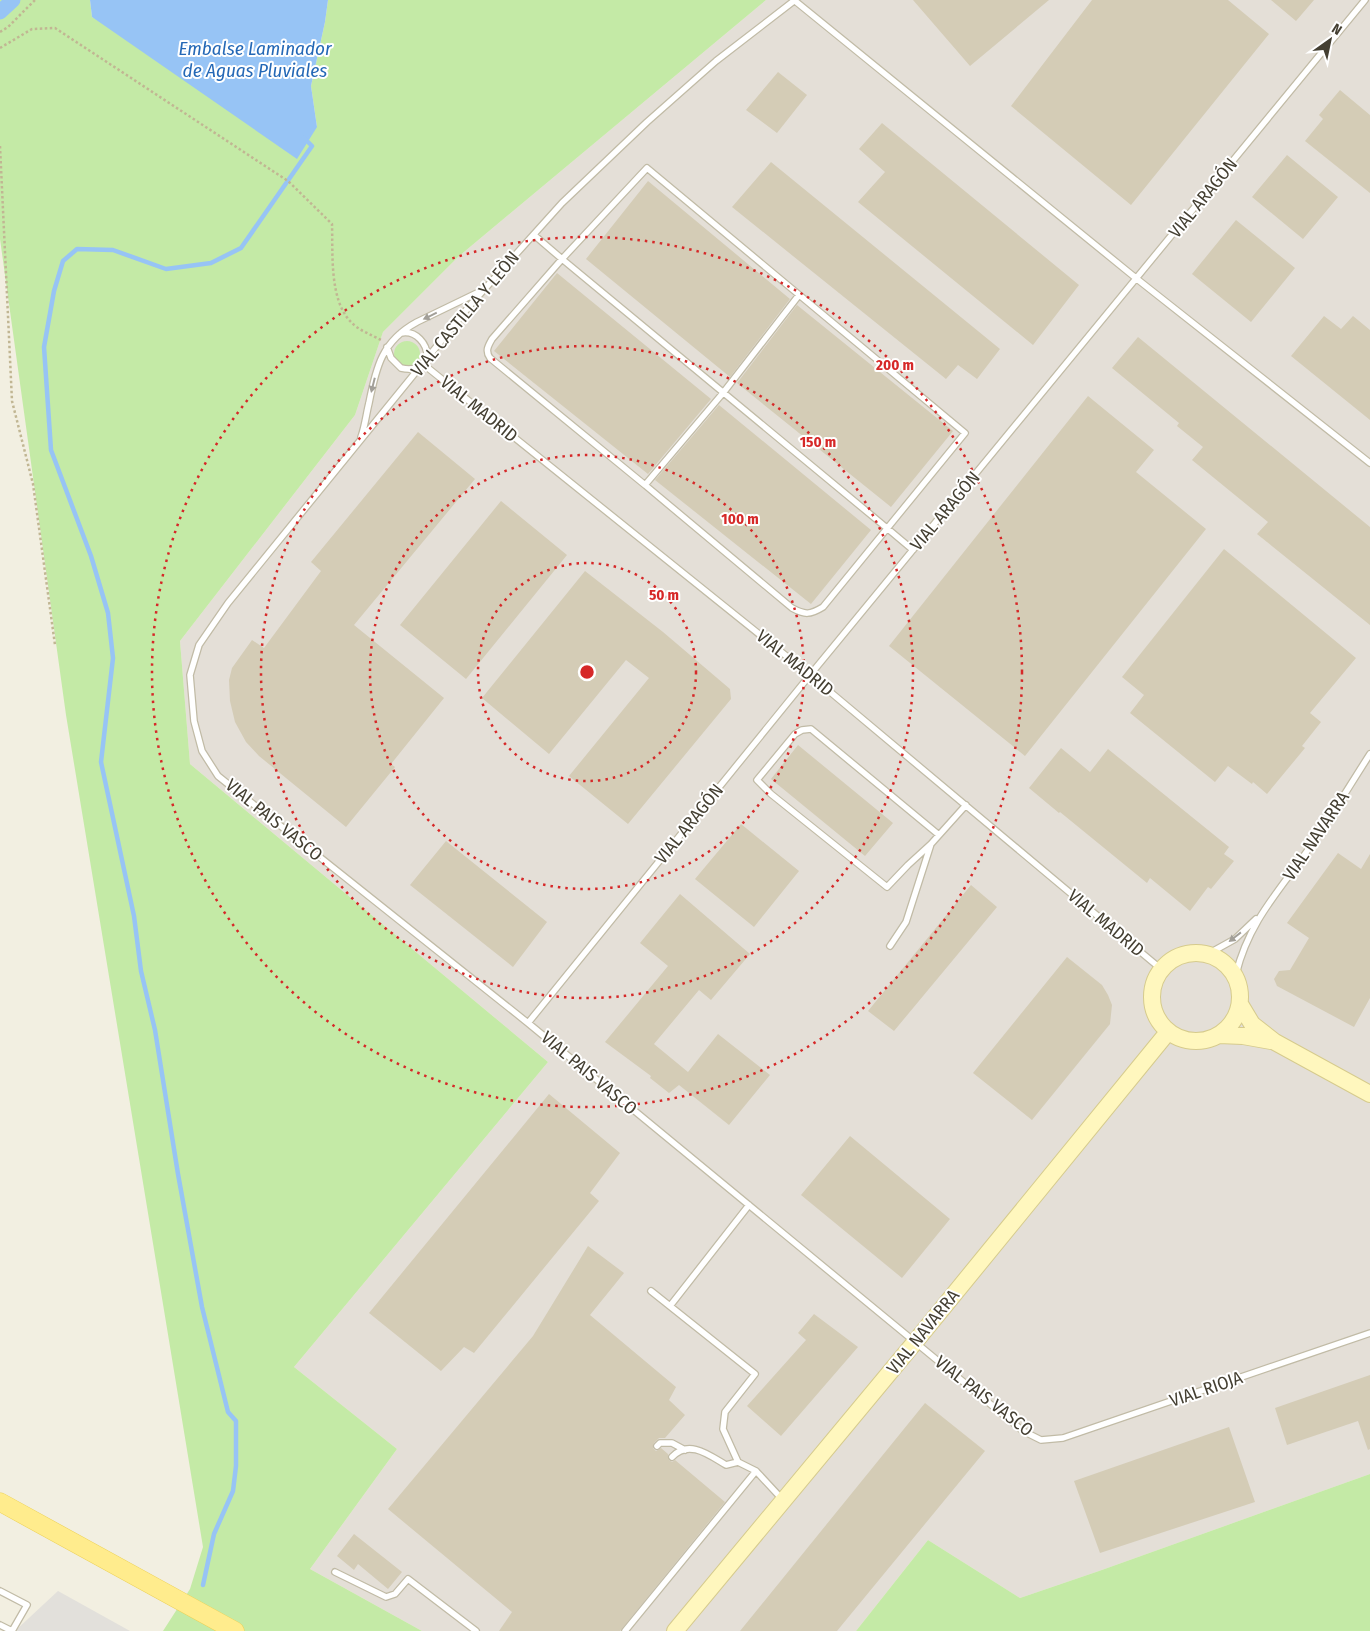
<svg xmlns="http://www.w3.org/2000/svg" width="1370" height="1631" viewBox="0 0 1370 1631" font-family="'Fira Sans Condensed',sans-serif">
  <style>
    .industrial { fill: #e4dfd7 }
    .green { fill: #c4eaa6 }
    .parking { fill: #e2e0db }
    .water { fill: #97c4f5 }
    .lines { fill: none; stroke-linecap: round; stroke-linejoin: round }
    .stream { stroke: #97c4f5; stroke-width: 4.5 }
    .canal { stroke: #97c4f5; stroke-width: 15 }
    .building { fill: #d4ccb6 }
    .lane-casing { stroke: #c1bba6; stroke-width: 8 }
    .secondary-casing { stroke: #d6cb8d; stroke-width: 18 }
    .primary-casing { stroke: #ecd055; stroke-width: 19 }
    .path { stroke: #c1b693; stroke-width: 2.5; stroke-dasharray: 2.5 2.5; stroke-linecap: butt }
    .lane { stroke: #fff; stroke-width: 5.5 }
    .secondary { stroke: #fff7be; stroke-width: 16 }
    .primary { stroke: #ffec8d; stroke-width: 18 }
    .oneway { fill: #a29f98 }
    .ring { fill: none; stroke: #d62828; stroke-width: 2.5; stroke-dasharray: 2.5 5 }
    .labels { text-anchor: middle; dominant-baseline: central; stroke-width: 4; stroke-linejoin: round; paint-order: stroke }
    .street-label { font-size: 18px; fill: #443f32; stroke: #fff }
    .water-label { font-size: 19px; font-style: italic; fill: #2468b6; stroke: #fff }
    .centre { fill: #d62828; stroke: #fff; stroke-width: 2.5 }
    .ring-label { font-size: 15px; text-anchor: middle; font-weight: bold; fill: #d62828; stroke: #fff; stroke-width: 4; stroke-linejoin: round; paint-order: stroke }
  </style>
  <rect width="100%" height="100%" fill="#f2efe1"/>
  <path class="industrial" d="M766,0H1370V1474L1099,1571L1020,1598L928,1540L856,1631H422L310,1569L397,1449L294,1367L548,1062L190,764L180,641L355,415L383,332L458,257Z"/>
  <path class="green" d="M0,0H90L92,17L317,127L311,86L325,22L328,0H766L458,257L383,332L355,415L180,641L190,764L548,1062L294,1367L397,1449L310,1569L422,1631H163L190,1589L203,1547L66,715L0,239Z
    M394 354a13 13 0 1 1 26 0a13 13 0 1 1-26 0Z
    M1370,1474V1631H856L928,1540L1020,1598L1099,1571Z"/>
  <path class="parking" d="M58,1591L130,1631H15Z"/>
  <path class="water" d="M90,0H328L325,22L311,86L317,127L297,159L92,17Z"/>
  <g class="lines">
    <path class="stream" d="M203,1585L214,1534L233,1491L236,1466V1421L228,1412L202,1307L178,1174L155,1030L141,971L134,916L101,762L113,658L108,613L91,556L51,450L44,347L54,291L63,261L77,249L113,250L166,269L211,263L241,248L312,146L304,138"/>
    <path class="canal" d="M0,12L13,0"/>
  </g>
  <path class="building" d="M913,0H1049L970,66Z
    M1092,0H1228L1269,34L1131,205L1011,106Z
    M1271,0H1314L1296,21Z
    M778,72L807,95L777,133L746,110Z
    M1340,90L1370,115V193L1305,141L1323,119L1319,115Z
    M882,123L1079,285L1033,345L858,202L885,172L859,149Z
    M1287,155L1338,197L1303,239L1252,197Z
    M771,162L1000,349L977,379L958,365L946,379L732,207Z
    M648,181L790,299L730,377L586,259Z
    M1236,220L1295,268L1251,322L1192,274Z
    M557,273L711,399L648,474L494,351Z
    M797,305L953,431L891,507L737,383Z
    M1324,316L1341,329L1353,316L1370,330V420L1291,356Z
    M1138,337L1370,527V625L1257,534L1268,522L1192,460L1203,447L1177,426L1179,423L1112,368Z
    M1088,396L1154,450L1136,472L1206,529L1025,756L889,646Z
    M719,405L871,530L811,604L655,480Z
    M418,432L475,479L354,625L444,698L391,764L395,767L346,827L259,756L246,742L235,722L230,701L229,680L232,668L252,640L264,648L321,571L311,562Z
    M501,501L567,555L466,679L400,625Z
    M1224,549L1356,658L1310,713L1321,722L1302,746L1305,748L1267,794L1253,782L1252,784L1228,766L1215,782L1130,713L1144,695L1122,677Z
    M585,571L663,632L730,689L731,699L628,824L569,776L649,678L626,660L549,754L482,698Z
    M798,745L893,823L865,856L771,779Z
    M1061,748L1090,772L1108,749L1229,847L1224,854L1234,861L1211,889L1208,887L1190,911L1150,878L1147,883L1060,812L1059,813L1029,788Z
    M741,824L799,871L754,927L695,879Z
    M446,841L547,922L513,967L410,885Z
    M1338,853L1361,869L1370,854V998L1354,1027L1277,986L1274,979L1279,971L1290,970L1309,938L1287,923Z
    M971,885L997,907L894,1031L868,1011Z
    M680,894L750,954L711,1000L699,990L654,1044L688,1072L718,1034L770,1075L729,1125L679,1085L669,1093L650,1078L651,1076L605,1042L668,966L640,943Z
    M1067,957L1102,985L1108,995L1112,1005L1110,1024L1032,1120L973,1073Z
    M549,1094L620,1153L590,1193L599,1201L474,1353L464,1347L441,1371L369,1313Z
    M850,1136L950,1219L902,1278L801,1195Z
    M588,1246L624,1273L590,1315L676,1387L669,1400L685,1415L665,1438H659L654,1443L653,1448L656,1451L661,1448L668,1454L669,1460L672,1462L675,1460L725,1502L620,1631H499L512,1612L388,1509L533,1336Z
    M814,1314L858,1347L781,1436L747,1406L806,1340L798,1333Z
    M1370,1375V1449L1368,1450L1358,1421L1287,1445L1275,1408Z
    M925,1403L985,1451L837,1631H740Z
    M1229,1427L1255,1502L1100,1553L1074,1481Z
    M354,1534L402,1572L388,1589L358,1564L354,1570L337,1556Z"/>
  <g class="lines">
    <defs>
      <path id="lane" d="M794,0L1137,279L1370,463
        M795,0L716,61L647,122L562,203L472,303L228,603L199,645L190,675L194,721L202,751L218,776L528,1023L1023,1431L1041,1440L1063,1438L1370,1333
        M534,235L562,259L492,339C488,346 485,351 490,358L645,485L723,393L799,295
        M401,333C416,330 428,344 427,358
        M387,347L391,358L401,368C409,370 417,369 423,364L810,675L1161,969
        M361,437C365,426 366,415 369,403C376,367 382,341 417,322L479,292
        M645,485L792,608C805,615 810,615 823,607L965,433L647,168L562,259L888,529L913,550
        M931,844L908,865L887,887L771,794L757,780L795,734L802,730L811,729L939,835
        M890,946L906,922L931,844L966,805
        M1208,954L1235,939L1256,919
        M1236,974C1249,921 1280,890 1310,847C1331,817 1350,785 1370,754
        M528,1023L810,675L1365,0
        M651,1291L755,1374L725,1412L723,1429L738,1462L756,1471L782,1499
        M670,1306L749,1205
        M657,1446L660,1443H672L685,1450
        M672,1457C689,1439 709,1455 726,1465L738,1462
        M335,1572L386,1597L395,1594L408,1579L476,1631
        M0,1591L27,1605L12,1631
        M0,1625L12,1631
        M625,1631L756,1471"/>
      <path id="secondary" d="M1152 997a44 44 0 1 1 88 0a44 44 0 1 1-88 0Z
        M1240,1004L1252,1024L1275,1042L1370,1094
        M1219,1035L1243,1036L1271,1041
        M675,1631L915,1342L1168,1032"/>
      <path id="primary" d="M0,1502L235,1631"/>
    </defs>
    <use href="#lane" class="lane-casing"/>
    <use href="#secondary" class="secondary-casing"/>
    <use href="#primary" class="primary-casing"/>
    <path class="path" d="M0,32L8,27L35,0
      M0,48L32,29L55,28L288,181L332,224C333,253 329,300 351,322C358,330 372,335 381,340
      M0,146L12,401L33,484L55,645"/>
    <use href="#lane" class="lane"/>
    <use href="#secondary" class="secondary"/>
    <use href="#primary" class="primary"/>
  </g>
  <defs><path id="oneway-solid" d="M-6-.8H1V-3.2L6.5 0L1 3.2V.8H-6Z" transform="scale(1.25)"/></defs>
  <g class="oneway">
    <use href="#oneway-solid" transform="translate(430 316) rotate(154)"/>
    <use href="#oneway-solid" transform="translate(373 385) rotate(104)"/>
    <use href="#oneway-solid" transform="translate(1235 937) rotate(142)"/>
  </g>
  <g class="ring">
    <circle cx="587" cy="672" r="109"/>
    <circle cx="587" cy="672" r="217"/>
    <circle cx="587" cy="672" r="326"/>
    <circle cx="587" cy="672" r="435"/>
  </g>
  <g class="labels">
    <g class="street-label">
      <text transform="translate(1203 198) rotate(-51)">VIAL ARAGÓN</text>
      <text transform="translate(465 314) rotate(-50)">VIAL CASTILLA Y LEÒN</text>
      <text transform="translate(479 409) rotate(39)">VIAL MADRID</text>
      <text transform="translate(945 511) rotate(-50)">VIAL ARAGÓN</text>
      <text transform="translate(795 663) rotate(39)">VIAL MADRID</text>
      <text transform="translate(274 820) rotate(39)">VIAL PAIS VASCO</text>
      <text transform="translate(689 824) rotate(-51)">VIAL ARAGÓN</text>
      <text transform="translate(1316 836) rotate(-56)">VIAL NAVARRA</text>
      <text transform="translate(1106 923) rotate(40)">VIAL MADRID</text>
      <text transform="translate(589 1073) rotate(40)">VIAL PAIS VASCO</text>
      <text transform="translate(923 1332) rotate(-51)">VIAL NAVARRA</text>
      <text transform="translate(1206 1389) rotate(-19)">VIAL RIOJA</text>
      <text transform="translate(984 1396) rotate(38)">VIAL PAIS VASCO</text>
    </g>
    <g class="water-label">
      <text x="255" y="48">Embalse Laminador<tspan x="255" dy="22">de Aguas Pluviales</tspan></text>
    </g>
  </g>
  <circle cx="587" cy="672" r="8" class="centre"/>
  <g class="ring-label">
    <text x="895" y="370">200 m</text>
    <text x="818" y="447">150 m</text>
    <text x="740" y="524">100 m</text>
    <text x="664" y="600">50 m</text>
  </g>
  <g transform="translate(1330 40) rotate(33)" stroke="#ffffff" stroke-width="4" paint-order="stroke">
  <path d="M0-4L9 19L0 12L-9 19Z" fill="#443f32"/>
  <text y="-8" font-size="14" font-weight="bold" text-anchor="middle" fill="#443f32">N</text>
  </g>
</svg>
